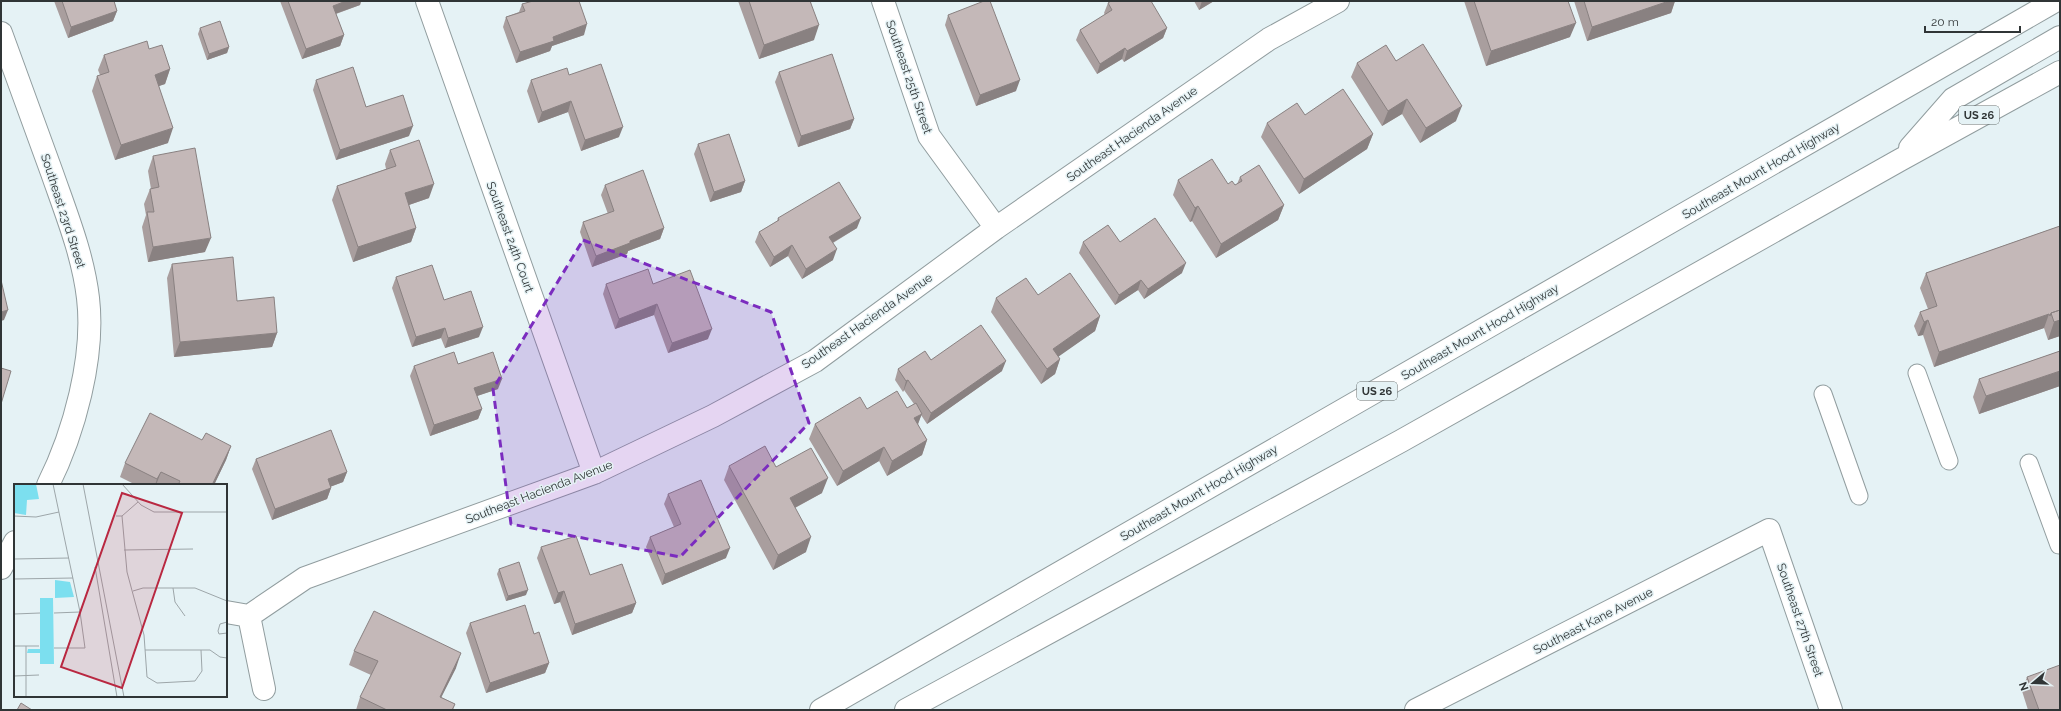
<svg xmlns="http://www.w3.org/2000/svg" width="2061" height="711" viewBox="0 0 2061 711" font-family="Raleway,sans-serif">
  <style>
    .lines { fill: none; stroke-linecap: round; stroke-linejoin: round }
    .service-casing { stroke: #919d9f; stroke-width: 19 }
    .minor-casing { stroke: #919d9f; stroke-width: 24 }
    .trunk-casing { stroke: #919d9f; stroke-width: 24 }
    .service { stroke: #fff; stroke-width: 17 }
    .minor { stroke: #fff; stroke-width: 22 }
    .trunk { stroke: #fff; stroke-width: 22 }
    .wall { fill: #a99e9e }
    .shaded-wall { fill: #898181 }
    .building { fill: #c4b8b8; stroke: #898181 }
    .marked { fill: #7b2cbf; fill-opacity: 0.2; stroke: #7b2cbf; stroke-width: 3; stroke-dasharray: 8 5; stroke-linejoin: round }
    .labels { text-anchor: middle; dominant-baseline: central; stroke-width: 3; stroke-linejoin: round; paint-order: stroke }
    .shield { fill: #e5f2f5; stroke: #666e6f; stroke-width: 1 }
    .shield-label { font-size: 11px; font-weight: bold; fill: #303536 }
    .street-label { font-size: 12px; fill: #303536; stroke: #e5f2f5 }
    .inset-road { fill: none; stroke: #9da6a9; stroke-width: 1 }
    .view { fill: #b92841; fill-opacity: 0.15; stroke: #b92841; stroke-width: 2 }
    .inset-edge { fill: none; stroke: #303536; stroke-width: 2 }
  </style>
  <rect width="100%" height="100%" fill="#e5f2f5"/>
  <g class="lines">
    <defs>
      <path id="service" d="M1917,373L1949,461
        M1823,394L1859,496
        M2029,463L2059,545H2060"/>
      <path id="minor" d="M427,1L594,473
        M883,1L929,136L996,228
        M1,33C18,80 35,126 52,173C66,213 83,255 88,298C95,357 74,433 48,485
        M1,568L15,542
        M226,612L249,616L264,689
        M249,616L305,578L594,473L713,416L815,361L996,228L1269,39L1338,1
        M1416,710L1769,530L1831,710"/>
      <path id="trunk" d="M1910,148L1953,99L2060,37
        M821,710L2055,1
        M906,710L1401,441L1900,160L2060,72"/>
    </defs>
    <use href="#service" class="service-casing"/>
    <use href="#minor" class="minor-casing"/>
    <use href="#trunk" class="trunk-casing"/>
    <use href="#service" class="service"/>
    <use href="#minor" class="minor"/>
    <use href="#trunk" class="trunk"/>
  </g>
  <path class="wall" d="M54,1H114L117,11L113,21L68,38Z
    M280,1H361L360,5L336,14L344,35L340,46L302,59Z
    M528,1H579L584,35L552,46L550,51L516,63L503,27L506,17L519,12L522,4L529,2Z
    M738,1H811L814,40L759,59Z
    M1194,1H1214L1199,10Z
    M1464,1H1568L1570,37L1486,66Z
    M1574,1H1675L1671,13L1587,41Z
    M1108,3L1167,28L1163,38L1124,62L1122,59L1097,74L1076,40L1080,30L1105,15L1104,13Z
    M948,15L1016,91L976,106L945,25Z
    M200,28L229,47L227,53L207,60L198,34Z
    M149,49L170,69L165,84L159,86L168,143L115,160L92,91L97,76L100,75L98,70L104,55Z
    M1396,61L1456,121L1420,143L1402,114L1382,126L1351,77L1357,63Z
    M779,72L854,119L850,129L798,147L775,82Z
    M569,75L619,137L581,151L568,112L538,123L527,91L531,80Z
    M316,80L366,107L409,136L336,160L313,90Z
    M1267,123L1373,134L1367,149L1299,194L1261,137Z
    M698,144L745,181L741,192L710,202L694,154Z
    M390,150L429,198L409,205L416,228L411,242L353,262L332,200L337,186L386,169L385,164Z
    M153,156L205,252L148,262L142,227L146,215L144,204L150,189H151L148,171Z
    M1240,177L1284,205L1278,220L1216,258L1192,221L1190,222L1173,195L1178,180L1235,185L1237,184Z
    M605,185L664,228L660,239L628,251L627,254L592,267L580,232L583,222L608,214L601,195Z
    M778,218L857,228L833,243V260L802,279L788,256L770,267L755,242L759,232L777,221Z
    M2060,226V336L2048,340L2044,328L1934,367L1923,335L1918,336L1914,326L1920,312L1928,309L1920,288L1926,273Z
    M1083,242H1120L1182,273L1144,299L1138,290L1115,305L1079,253Z
    M172,264L237,301L277,333L272,347L174,357L167,278Z
    M396,277L444,300L479,337L445,348L441,338L412,347L392,288Z
    M606,284H653L708,339L668,353L654,315L615,329L603,294Z
    M1038,295L1100,316L1095,331L1058,356L1060,359L1055,374L1041,384L991,312L996,298Z
    M2060,351V386L1979,414L1973,397L1979,379Z
    M931,360L1002,371L927,424L921,415L918,425L927,440L922,455L887,476L879,461L837,486L809,439L815,424L867,409L907,408L914,404L904,390L903,392L895,380L898,369Z
    M458,364L498,389L477,396L482,409L478,419L430,436L410,376L414,366Z
    M202,440L231,446L226,460L214,485H136L120,477L125,463Z
    M256,459L347,472L343,482L330,487L331,488L327,499L272,520L252,469Z
    M729,466L776,467L822,493L795,508L806,552L773,570L724,480Z
    M668,494L726,558L662,585L646,547L650,537L674,527L664,504Z
    M541,547L590,575L636,603L632,613L572,635L560,602L554,604L537,558Z
    M499,569L526,595L506,601L497,574Z
    M470,623L534,634L549,663L545,673L486,693L466,633Z
    M354,651L456,668L441,697L455,704L453,710H356L360,697L371,675L349,665Z
    M2027,677L2060,710H2028L2022,691Z"/>
  <path class="shaded-wall" d="M346,1H361L360,5L329,16L333,6Z
    M1202,1H1214L1199,10Z
    M1669,1H1675L1671,13L1587,41L1592,27Z
    M117,11L113,21L68,38L71,27Z
    M1576,23L1570,37L1486,66L1491,51Z
    M587,24L584,35L552,46L550,51L516,63L520,52L553,37Z
    M819,25L814,40L759,59L764,45Z
    M1167,28L1163,38L1124,62L1127,51Z
    M344,35L340,46L302,59L306,49Z
    M229,47L227,53L207,60L209,54Z
    M1125,48L1122,59L1097,74L1100,64Z
    M170,69L165,84L150,89L155,75Z
    M1020,80L1016,91L976,106L980,95Z
    M1407,99L1402,114L1382,126L1388,111Z
    M571,101L568,112L538,123L542,112Z
    M1462,106L1456,121L1420,143L1426,128Z
    M854,119L850,129L798,147L801,136Z
    M413,126L409,136L336,160L340,150Z
    M623,127L619,137L581,151L585,140Z
    M173,128L168,143L115,160L121,145Z
    M1373,134L1367,149L1299,194L1304,179Z
    M745,181L741,192L710,202L714,192Z
    M434,184L429,198L400,208L405,193Z
    M1284,205L1278,220L1216,258L1221,244Z
    M1198,206L1192,221L1190,222L1195,208Z
    M861,218L857,228L825,247L829,237Z
    M416,228L411,242L353,262L358,247Z
    M664,228L660,239L628,251L627,254L592,267L596,256L630,241Z
    M211,238L205,252L148,262L153,247Z
    M792,245L788,256L770,267L774,257Z
    M837,249L833,260L802,279L806,269Z
    M1186,263L1182,273L1144,299L1148,289Z
    M1141,280L1138,290L1115,305L1119,295Z
    M657,304L654,315L615,329L619,319Z
    M8,310L4,320L1,321V312Z
    M2060,313V336L2048,340L2054,322Z
    M2049,314L2044,328L1934,367L1939,352Z
    M1100,316L1095,331L1048,364L1053,349Z
    M1928,320L1923,335L1918,336L1924,322Z
    M483,327L479,337L445,348L448,338Z
    M445,328L441,338L412,347L416,337Z
    M712,329L708,339L668,353L672,343Z
    M277,333L272,347L174,357L180,342Z
    M1060,359L1055,374L1041,384L1047,369Z
    M1006,361L1002,371L927,424L931,413Z
    M2060,371V386L1979,414L1986,396Z
    M502,379L498,389L471,398L474,388Z
    M908,380L904,390L903,392L906,381Z
    M482,409L478,419L430,436L434,425Z
    M922,414L916,428L914,418Z
    M927,440L922,455L887,476L892,461Z
    M231,446L226,460L214,485H212Z
    M884,447L879,461L837,486L843,471Z
    M161,472L156,485H155L157,479Z
    M347,472L343,482L324,489L328,479Z
    M828,478L822,493L785,513L790,498Z
    M331,488L327,499L272,520L275,509Z
    M811,537L806,552L773,570L778,555Z
    M730,548L726,558L662,585L665,574Z
    M528,590L526,595L506,601L508,596Z
    M564,591L560,602L554,604L558,593Z
    M636,603L632,613L572,635L575,624Z
    M461,653L456,668L435,710L440,697Z
    M549,663L545,673L486,693L490,683Z"/>
  <path class="building" d="M62,1H114L117,11L71,27Z
    M288,1H346L333,6L344,35L306,49Z
    M533,1H579L587,24L553,37L554,41L520,52L506,17L525,11L522,4Z
    M749,1H810L819,25L764,45Z
    M984,1H990L1020,80L980,95L948,15Z
    M1111,1H1151L1167,28L1127,51L1125,48L1100,64L1080,30L1112,10L1108,3Z
    M1474,1H1568L1576,23L1491,51Z
    M1584,1H1669L1592,27Z
    M220,21L229,47L209,54L200,28Z
    M147,41L149,49L162,45L170,69L155,75L173,128L121,145L97,76L109,72L104,55Z
    M1423,44L1462,106L1426,128L1407,99L1388,111L1357,63L1386,45L1396,61Z
    M832,54L854,119L801,136L779,72Z
    M601,64L623,127L585,140L571,101L542,112L531,80L567,68L569,75Z
    M353,67L366,107L403,95L413,126L340,150L316,80Z
    M1343,89L1373,134L1304,179L1267,123L1297,103L1305,115Z
    M729,134L745,181L714,192L698,144Z
    M419,140L434,184L405,193L416,228L358,247L337,186L396,166L390,150Z
    M195,148L211,238L153,247L147,212H154L150,189L159,187L153,156Z
    M1212,159L1228,184L1232,181L1235,185L1242,181L1240,177L1259,165L1284,205L1221,244L1198,206L1195,208L1178,180Z
    M643,170L664,228L630,241V243L596,256L583,222L614,211L605,185Z
    M839,182L861,218L829,237L837,249L806,269L792,245L774,257L759,232L779,220L778,218Z
    M1155,218L1186,263L1148,289L1141,280L1119,295L1083,242L1108,225L1120,242Z
    M2060,226V310L2051,313L2050,316L2049,314L1939,352L1928,320L1924,322L1920,312L1937,306L1926,273Z
    M233,257L237,301L274,297L277,333L180,342L172,264Z
    M432,265L444,300L471,291L483,327L448,338L445,328L416,337L396,277Z
    M648,269L653,284L690,270L712,329L672,343L657,304L619,319L606,284Z
    M1070,273L1100,316L1053,349L1060,359L1047,369L996,298L1026,278L1038,295Z
    M1,280L8,310L1,312Z
    M2060,310V320L2054,322L2051,313Z
    M981,325L1006,361L931,413L908,380L906,381L898,369L925,351L931,360Z
    M2060,351V371L1986,396L1979,379Z
    M454,352L458,364L493,352L502,379L474,388L482,409L434,425L414,366Z
    M1,368L11,371L1,404Z
    M897,391L907,408L916,403L922,414L914,418L927,440L892,461L884,447L843,471L815,424L860,397L867,409Z
    M150,413L202,440L206,433L231,446L212,485H178L180,481L161,472L157,479L125,463Z
    M331,430L347,472L328,479L331,488L275,509L256,459Z
    M765,446L776,467L811,448L828,478L790,498L811,537L778,555L729,466Z
    M701,480L730,548L665,574L650,537L681,524L668,494Z
    M576,536L590,575L622,564L636,603L575,624L564,591L558,593L541,547Z
    M519,562L528,590L508,596L499,569Z
    M525,605L534,634L539,632L549,663L490,683L470,623Z
    M374,611L461,653L440,697L455,704L452,710H387L360,697L378,661L354,651Z
    M2060,665V710H2039L2027,677Z
    M21,703L32,710H17Z"/>
  <path class="marked" d="M583,240L771,312L809,423L680,557L511,524L493,389Z"/>
  <g class="labels">
    <g class="shield">
      <rect x="1959" y="106" width="40" height="18" rx="3"/>
      <rect x="1357" y="382" width="40" height="18" rx="3"/>
    </g>
    <g class="shield-label">
      <text x="1979" y="115">US 26</text>
      <text x="1377" y="391">US 26</text>
    </g>
    <g class="street-label">
      <text transform="translate(909 77) rotate(71)">Southeast 25th Street</text>
      <text transform="translate(1132 134) rotate(-35)">Southeast Hacienda Avenue</text>
      <text transform="translate(1761 171) rotate(-30)">Southeast Mount Hood Highway</text>
      <text transform="translate(63 211) rotate(72)">Southeast 23rd Street</text>
      <text transform="translate(510 237) rotate(70)">Southeast 24th Court</text>
      <text transform="translate(867 321) rotate(-35)">Southeast Hacienda Avenue</text>
      <text transform="translate(1480 332) rotate(-30)">Southeast Mount Hood Highway</text>
      <text transform="translate(539 492) rotate(-21)">Southeast Hacienda Avenue</text>
      <text transform="translate(1199 493) rotate(-30)">Southeast Mount Hood Highway</text>
      <text transform="translate(1800 620) rotate(71)">Southeast 27th Street</text>
      <text transform="translate(1593 621) rotate(-27)">Southeast Kane Avenue</text>
    </g>
  </g>
  <g transform="translate(14 484)">
    <rect width="213" height="213" fill="#e5f2f5"/>
    <path d="M0,0H22L25,15L13,16L12,31L0,29ZM41,96L56,98L60,113L41,114ZM26,114H39L40,180H26V169H13L14,165H26Z" fill="#7cdfef"/>
    <path class="inset-road" d="M39,0L66,128L71,164H40M69,0L110,213M108,0L127,21L140,28H213M0,32L22,33L45,28M102,32H108L124,18M108,32L113,88L130,151L133,193L143,199L181,197L188,187L187,166M110,66L179,65M0,75L55,74M81,83L103,213M0,95L59,94M159,104L161,118L171,132M119,107L129,104H181L213,117M40,129L66,128M0,130L26,129M213,138L206,140L204,147L205,150L213,149M0,162H25M12,162V213M131,166H196L206,173L213,174M0,192L25,191"/>
    <path class="view" d="M108,9L168,29L108,204L47,183Z"/>
    <rect width="213" height="213" class="inset-edge"/>
  </g>
  <rect width="2061" height="711" fill="none" stroke="#303536" stroke-width="4"/>
  <g transform="translate(2033 683) rotate(251)" stroke="#e5f2f5" stroke-width="3" paint-order="stroke">
  <path d="M0-3L7 15L0 10L-7 15Z" fill="#303536"/>
  <text y="-6" font-size="11" font-weight="bold" text-anchor="middle" fill="#303536">N</text>
  </g>
  <path d="M1925 26v6h95v-6" fill="none" stroke="#303536" stroke-width="2"/>
  <text x="1931" y="26" font-size="12" fill="#303536" stroke="#e5f2f5" stroke-width="3" paint-order="stroke">20 m</text>
</svg>
